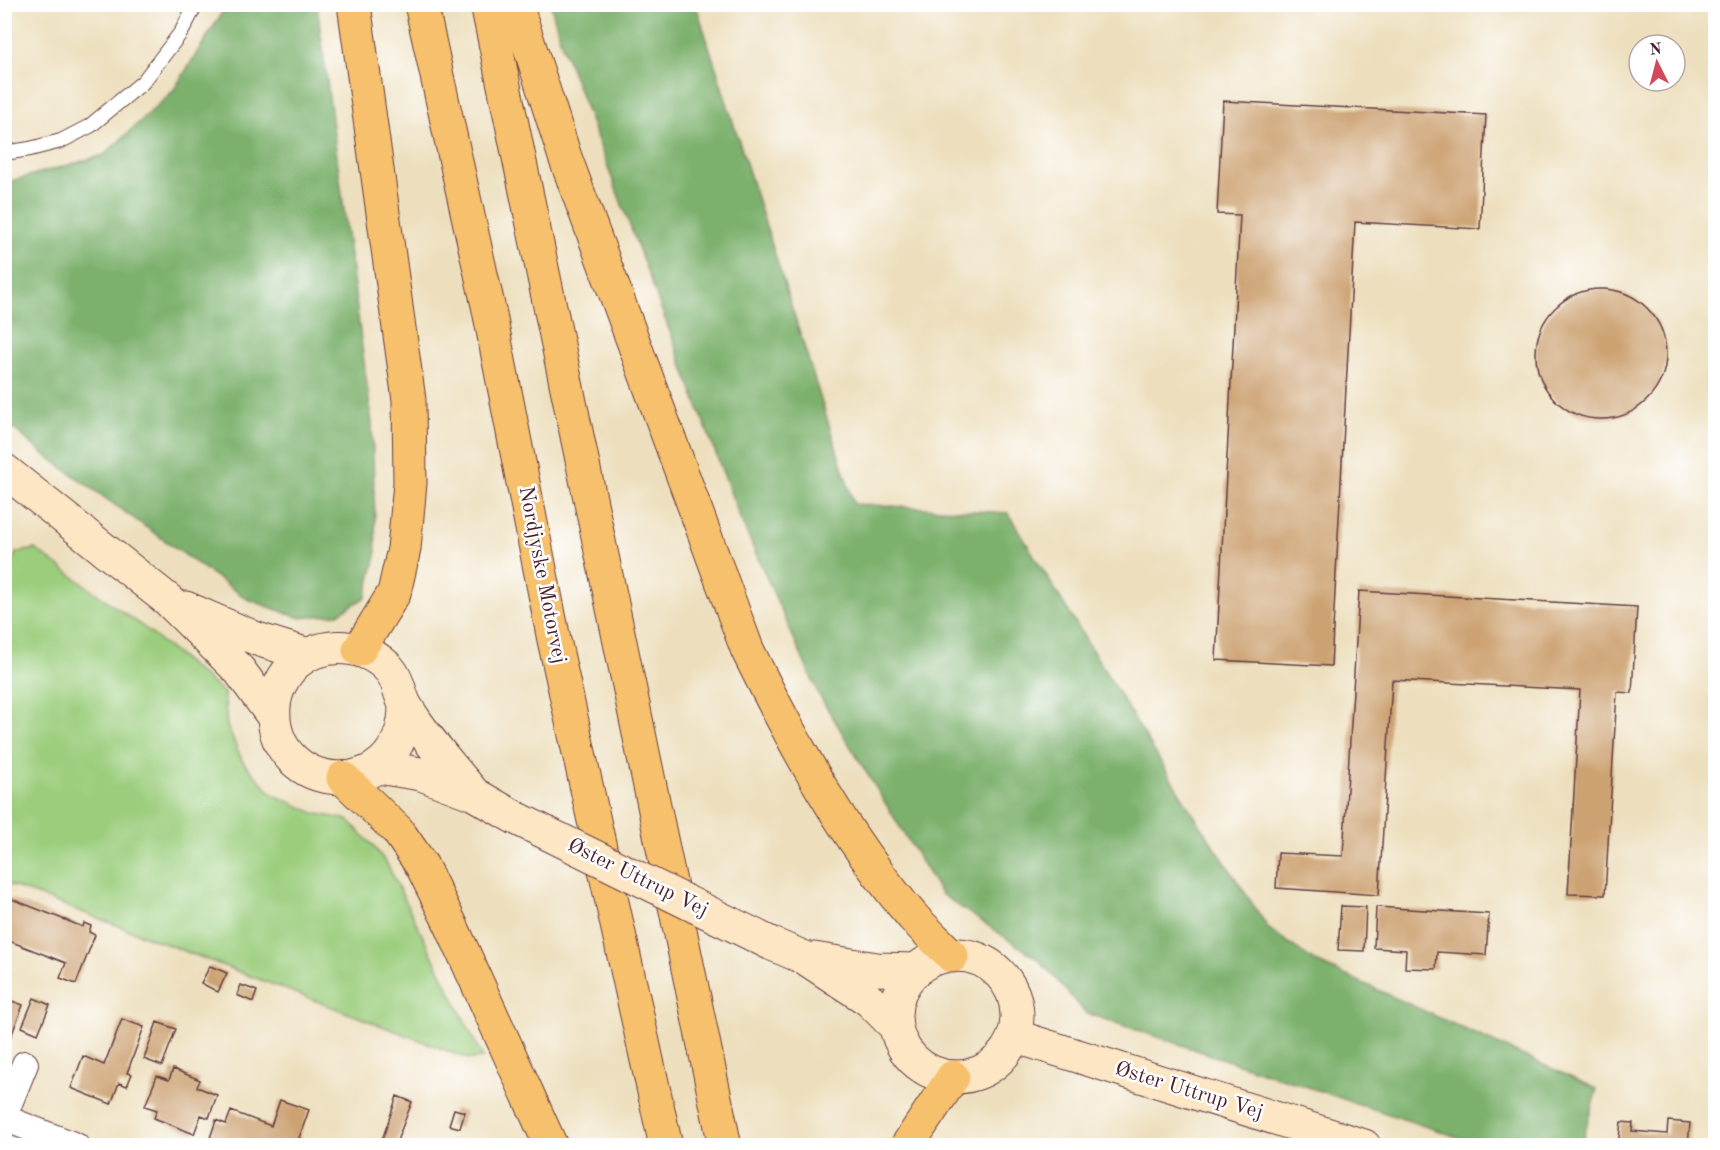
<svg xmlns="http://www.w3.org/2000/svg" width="1720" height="1150" viewBox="0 0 1720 1150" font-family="'Old Standard TT',serif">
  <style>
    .green { fill: #9bcd7d; stroke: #727654; stroke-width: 1.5 }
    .forest { fill: #7cb06c; stroke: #63684c; stroke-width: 1.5 }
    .building { fill: #cca272 }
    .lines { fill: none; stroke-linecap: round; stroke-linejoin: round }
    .lane-casing { stroke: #623c41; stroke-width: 16 }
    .street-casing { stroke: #623c41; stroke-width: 28 }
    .secondary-casing { stroke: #623c41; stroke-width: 35 }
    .highway-casing { stroke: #623c41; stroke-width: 35 }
    .lane { stroke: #fff; stroke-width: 14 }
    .street { stroke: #fff; stroke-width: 26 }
    .secondary { stroke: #fce6c4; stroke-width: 33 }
    .highway { stroke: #f7c06c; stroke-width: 33 }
    .secondary-bridge-casing { stroke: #623c41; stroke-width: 35; stroke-linecap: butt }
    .secondary-bridge { stroke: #fce6c4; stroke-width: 33 }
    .labels { text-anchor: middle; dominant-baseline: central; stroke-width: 5; stroke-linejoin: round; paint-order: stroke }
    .street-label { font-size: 21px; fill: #4a1f2b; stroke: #fff }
  </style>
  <rect width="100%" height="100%" fill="#fff"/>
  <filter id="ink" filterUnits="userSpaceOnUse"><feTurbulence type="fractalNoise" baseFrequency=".0167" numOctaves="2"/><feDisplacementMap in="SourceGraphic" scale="12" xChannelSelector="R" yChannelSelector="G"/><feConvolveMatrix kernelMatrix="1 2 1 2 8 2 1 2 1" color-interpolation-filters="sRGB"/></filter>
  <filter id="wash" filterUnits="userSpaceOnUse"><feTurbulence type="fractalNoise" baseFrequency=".008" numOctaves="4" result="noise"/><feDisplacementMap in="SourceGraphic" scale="24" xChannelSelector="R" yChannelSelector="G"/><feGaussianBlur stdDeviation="1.35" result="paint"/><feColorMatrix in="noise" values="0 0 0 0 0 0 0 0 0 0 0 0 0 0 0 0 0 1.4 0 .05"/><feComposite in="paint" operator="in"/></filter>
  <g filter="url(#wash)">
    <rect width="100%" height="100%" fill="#eddfbd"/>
    <path class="green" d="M35,549L142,626L224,693L227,726L243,762L272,794L314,813L348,820L374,847L387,864L483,1058L469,1059L5,883V583L16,553Z"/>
    <path class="forest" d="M223,5H317L372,423L376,556L366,597L338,614L300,618L247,599L42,453L5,421V181H11L104,155L173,91L222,13Z
      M551,5H696L854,504L1008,513L1189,808L1269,929L1316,962L1597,1089L1581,1145H1481L1086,1013L1039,960L941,894L819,695L740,518L560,40Z"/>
    <g id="blocks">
      <path class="building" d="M1223,101L1486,115L1480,229L1355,222L1331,666L1216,660L1240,215L1217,214Z
        M1536 354a65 65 0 1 1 130 0a65 65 0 1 1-130 0Z
        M1359,591L1637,607L1632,693L1617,692L1605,895L1568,894L1580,690L1392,680L1379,895L1276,888L1278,853L1343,856Z
        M4,896L83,927L84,923L91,926L89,932L95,935L76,984L60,978L66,963L4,939Z
        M1341,906L1366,907L1364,951L1338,950Z
        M1376,907L1489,914L1486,955L1437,952L1436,969L1405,968L1406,950L1374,948Z
        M210,966L227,973L218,992L201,983Z
        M241,985L257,991L253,1002L237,995Z
        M4,998L23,1005L5,1052H4Z
        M34,998L50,1005L38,1034L22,1027Z
        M122,1019L144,1027L127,1073L132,1074L127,1086L119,1083L111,1104L71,1088L83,1056L104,1065Z
        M157,1022L176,1029L162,1066L144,1059Z
        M173,1069L200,1080L197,1087L217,1095L209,1118L201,1115L194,1134L154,1118L157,1110L145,1106L157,1076L169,1080Z
        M397,1096L412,1102L395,1146H380Z
        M280,1100L309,1110L299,1138L304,1140L302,1146H219L220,1141L210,1138L216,1120L226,1124L231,1111L271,1126Z
        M454,1109L465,1112L460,1128L449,1125Z
        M1668,1121L1690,1123L1688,1146H1618L1621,1122L1633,1123L1632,1131L1667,1134Z"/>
    </g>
  </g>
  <g filter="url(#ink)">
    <use href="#blocks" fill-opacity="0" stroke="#623c41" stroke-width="1.5"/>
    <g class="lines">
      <defs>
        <path id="lane" d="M4,153L30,149L61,141L90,126L143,82L182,31L196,4"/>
        <path id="street" d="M4,1116L25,1064
          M4,1118L76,1146"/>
        <path id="secondary" d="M4,470L168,600L239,670L273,716
          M186,608L257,639L308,655
          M405,706C404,808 268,795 274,707C275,691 284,674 296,663C323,640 367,643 390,670C400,682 399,696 407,708C425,738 451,766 474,794
          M378,767L421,774L474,794L514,817
          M772,944L805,958L869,1000L895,1026
          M895 1016a61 61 0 1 1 122 0a61 61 0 1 1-122 0Z
          M814,959L877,969L917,970
          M1014,1036L1364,1146"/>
        <path id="highway" d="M354,4L409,400L410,483L404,549L394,593L359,650
          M421,4L489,310L554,640L666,1146
          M487,4L725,1146
          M516,4L565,157L747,649C793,743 844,837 913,917C925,930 939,943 952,956
          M343,778L398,831L422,866L451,925L551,1146
          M907,1146L953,1077"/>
      </defs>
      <use href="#lane" class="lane-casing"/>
      <use href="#street" class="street-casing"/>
      <use href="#secondary" class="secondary-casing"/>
      <use href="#highway" class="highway-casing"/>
      <use href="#lane" class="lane"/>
      <use href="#street" class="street"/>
      <use href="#secondary" class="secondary"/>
      <use href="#highway" class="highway"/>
      <defs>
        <path id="secondary-bridge" d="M514,817L772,944"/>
      </defs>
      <use href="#secondary-bridge" class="secondary-bridge-casing"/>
      <use href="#secondary-bridge" class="secondary-bridge"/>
    </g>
  </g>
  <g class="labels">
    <g class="street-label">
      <text transform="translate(542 575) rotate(79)">Nordjyske Motorvej</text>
      <text transform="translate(638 878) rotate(26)">Øster Uttrup Vej</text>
      <text transform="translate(1189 1091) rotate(17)">Øster Uttrup Vej</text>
    </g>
  </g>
  <rect width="1720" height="1150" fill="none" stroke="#fff" stroke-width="24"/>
  <g transform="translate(1657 63) rotate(354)"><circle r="28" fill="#ffffff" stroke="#b7a5aa" stroke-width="1.5"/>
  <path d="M0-4.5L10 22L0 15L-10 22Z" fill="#d1495b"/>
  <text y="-9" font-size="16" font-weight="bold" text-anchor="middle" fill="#4a1f2b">N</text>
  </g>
</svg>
